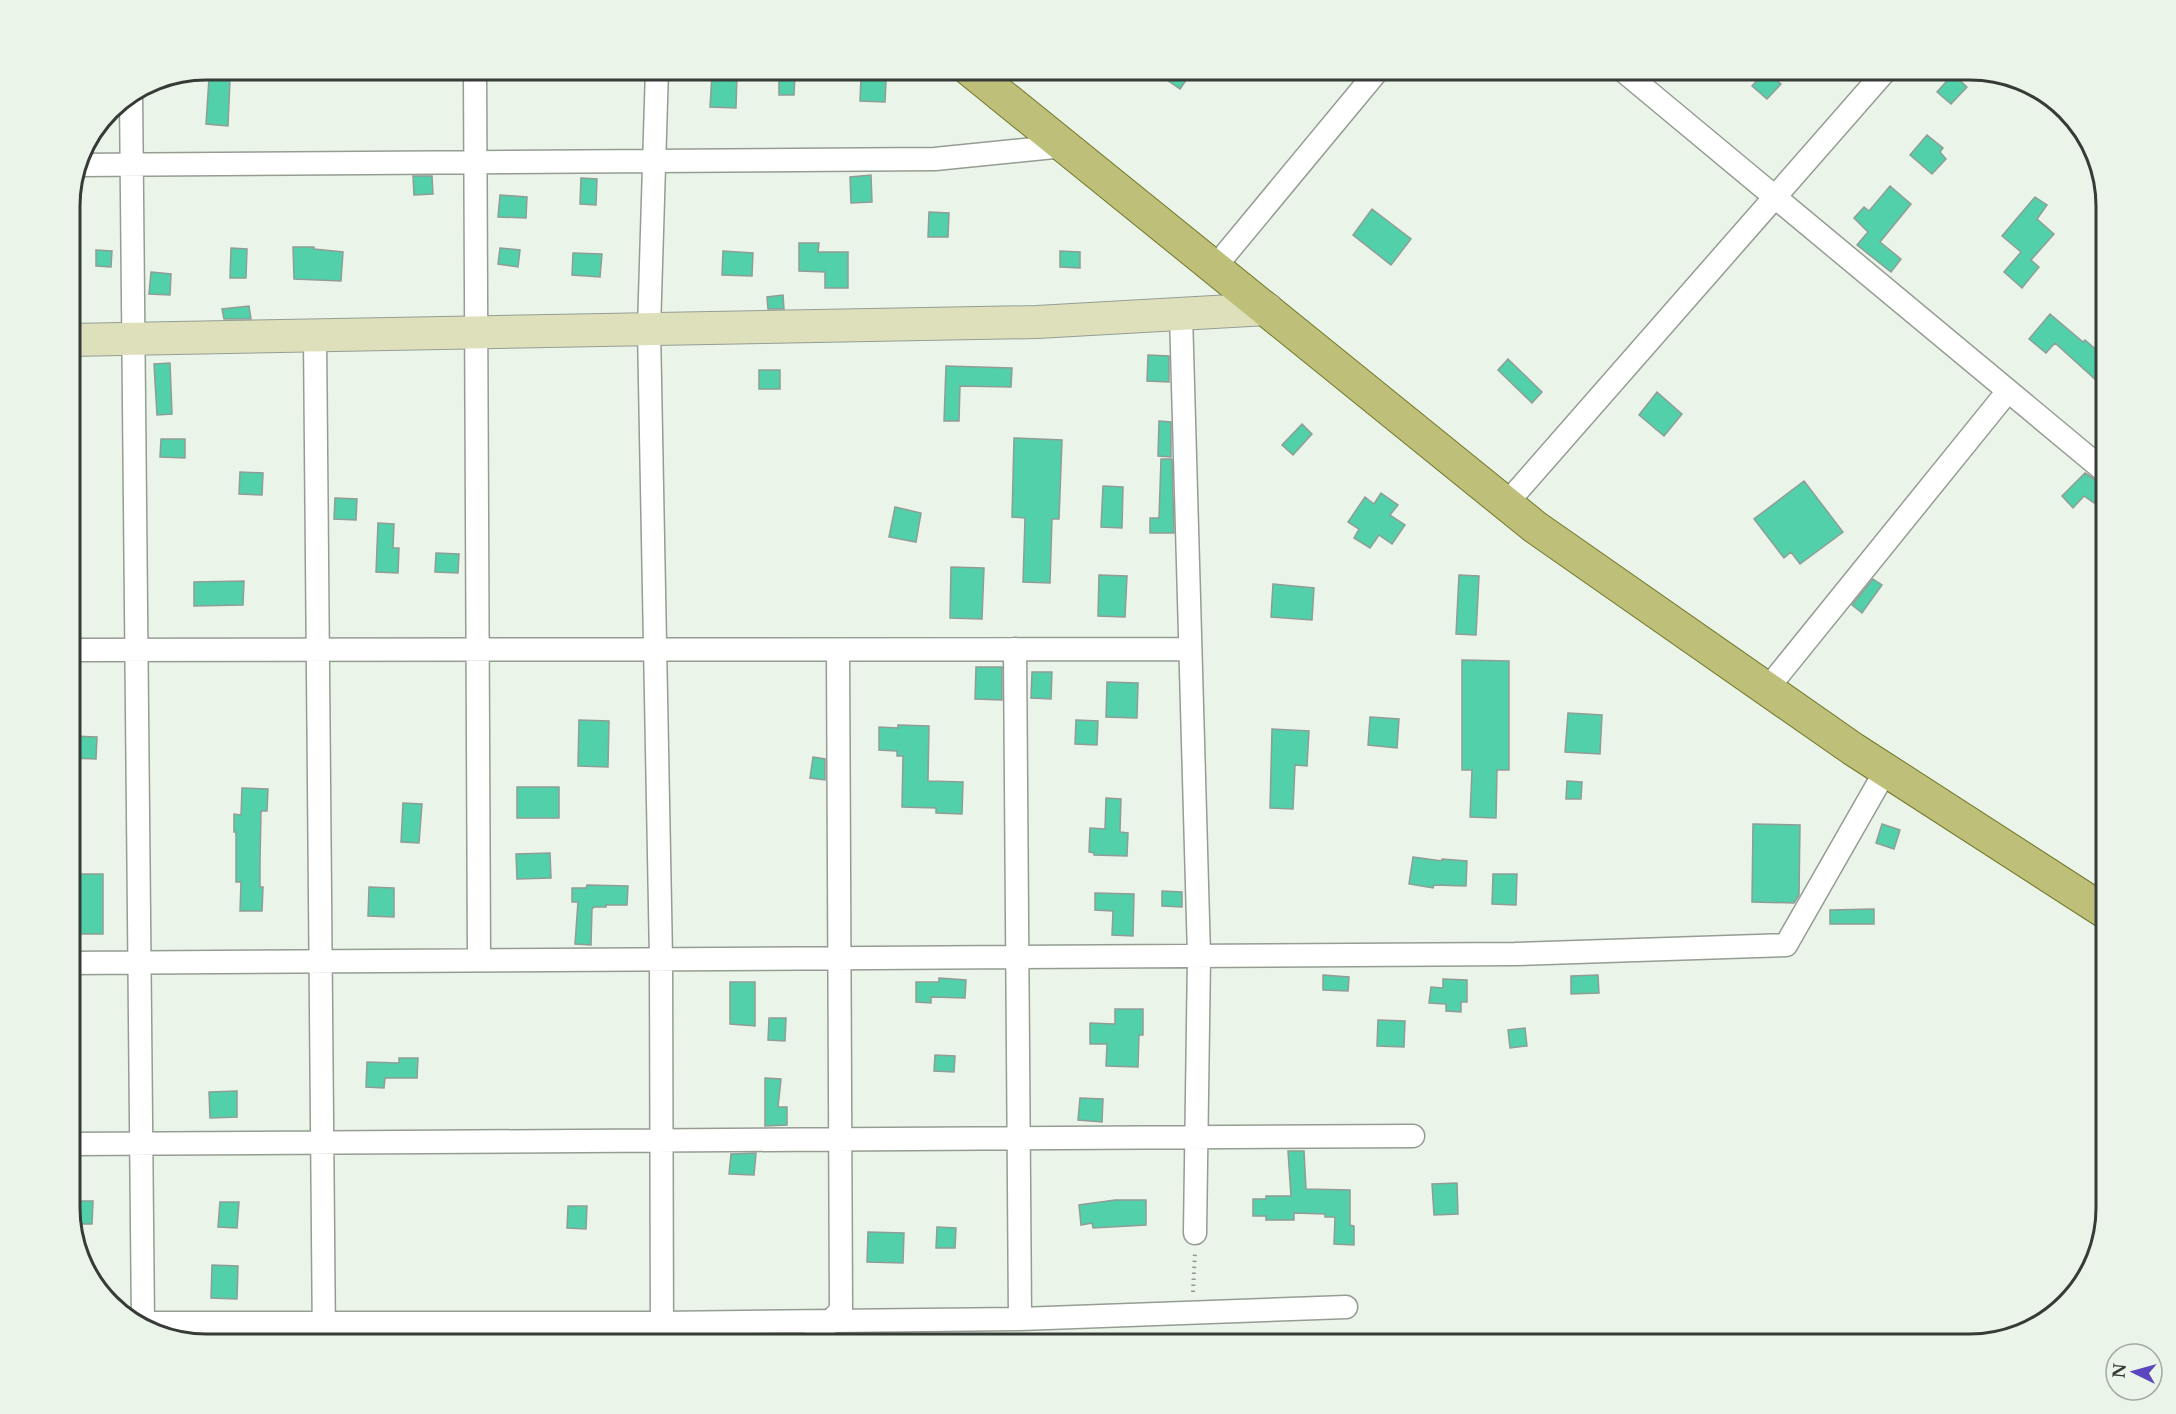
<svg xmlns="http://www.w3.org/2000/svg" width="2176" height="1414" viewBox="0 0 2176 1414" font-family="'Libre Baskerville',serif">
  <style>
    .building { fill: #51d0aa; stroke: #8f9d97; stroke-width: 1.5 }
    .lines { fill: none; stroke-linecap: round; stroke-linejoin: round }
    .street-casing { stroke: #959d93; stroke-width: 25 }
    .secondary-casing { stroke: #959d93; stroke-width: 34 }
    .primary-casing { stroke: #727627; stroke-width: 35 }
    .path { stroke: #919890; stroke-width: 4; stroke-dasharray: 1.5 4.5; stroke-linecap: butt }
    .street { stroke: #fff; stroke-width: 22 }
    .secondary { stroke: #dee0bc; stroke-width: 32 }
    .primary { stroke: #bec079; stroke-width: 33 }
    .rim { fill: none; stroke: #373b37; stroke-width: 3 }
  </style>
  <rect width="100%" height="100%" fill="#eaf4e8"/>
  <path class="building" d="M1151,69H1194L1180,89Z
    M1766,71L1781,84L1767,99L1752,86Z
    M712,74L737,75L736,108L710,107Z
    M779,74H795L794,95H779Z
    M1953,74L1967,87L1951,104L1937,92Z
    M213,77L230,79L228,126L206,124L209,78Z
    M861,78L886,80L885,102L860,101Z
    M1927,135L1943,148L1940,152L1946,159L1932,174L1910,155Z
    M871,175L872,202L851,203L850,177Z
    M413,176H432L433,194L414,195Z
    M581,178L597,179L596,205L580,204Z
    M1890,186L1911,204L1880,242L1901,259L1891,272L1857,245L1868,232L1854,218L1864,207L1869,211Z
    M500,195L527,197L526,218L498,217Z
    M2035,197L2047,205L2037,219L2054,234L2031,260L2039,267L2022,288L2004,272L2021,252L2002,236Z
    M1372,209L1411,239L1391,265L1353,235Z
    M929,212L949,213L948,237H928Z
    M799,243H819L818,252H848V288H825V272L799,271Z
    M293,247H314V249L343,252L341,281L294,279Z
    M231,248L247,249L246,278H230Z
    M500,248L520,250L518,267L498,264Z
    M96,250L112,251L111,267L96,266Z
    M723,251L753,253L752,276L722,275Z
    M1060,251L1080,252V268L1060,267Z
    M573,253L602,254L600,277L572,275Z
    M151,272L171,274L170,295L149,294Z
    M783,295L784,309H768L767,297Z
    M249,306L251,319H224L222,309Z
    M2050,314L2083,342L2085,340L2107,359V390L2055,343L2046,353L2029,339Z
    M1148,355L1169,356V382L1147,381Z
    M1508,359L1542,392L1532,403L1498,370Z
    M170,363L172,414L157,415L154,364Z
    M946,366L1012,368L1011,387L960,386L959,421H944Z
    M759,370H780V389H759Z
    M1657,392L1682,414L1664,436L1639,415Z
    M1159,421L1171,422V457L1158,456Z
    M1302,424L1312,434L1293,455L1282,445Z
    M1014,438L1062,440L1059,519H1052L1050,583L1023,582L1025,518L1012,517Z
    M161,439H185V458L160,457Z
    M1161,459H1172L1174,533H1150V518H1159Z
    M240,472L263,473L262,495L239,494Z
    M2085,473L2105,486L2094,503L2084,496L2073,508L2062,496Z
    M1804,481L1843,532L1800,564L1791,552L1784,558L1754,519Z
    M1103,486L1123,487L1122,528L1101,527Z
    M1381,493L1398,505L1390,515L1405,525L1392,544L1379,535L1370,548L1354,538L1359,529L1348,522L1365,497L1374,504Z
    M335,498L357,499L356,520L334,519Z
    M895,507L921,513L916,542L889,537Z
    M378,523L394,524L393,548H399L398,573L376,572Z
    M436,553L459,554L458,573L435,572Z
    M951,567L984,568L982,619L950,618Z
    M1099,575L1127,576L1125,617L1098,616Z
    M1459,575L1479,576L1476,635L1456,634Z
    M1873,579L1882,585L1862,613L1852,605Z
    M244,581L243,605L194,606V582Z
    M1273,584L1314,588L1312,620L1271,617Z
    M1462,660L1509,661V770H1497L1496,818L1470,817L1472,770H1462Z
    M976,667H1002V700L975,699Z
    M1032,672H1052L1051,699L1031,698Z
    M1107,682L1138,683L1137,718L1106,717Z
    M1568,713L1602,715L1600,754L1565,752Z
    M1370,717L1399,719L1397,748L1368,745Z
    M579,720L609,721L608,767L578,766Z
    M1076,720L1098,721L1097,745L1075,744Z
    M898,725L929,726L928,781L963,782L962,814L936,813V808L902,807L903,756H897V751L879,750V727L898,728Z
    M1272,729L1309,731L1307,766L1295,765L1293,809L1270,808Z
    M71,736L97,737L96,759L70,758Z
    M813,757L825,759V780L810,778Z
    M1567,781L1582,782L1581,799H1566Z
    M517,787H559V818H517Z
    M242,788L268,789L267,811H261L260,861V887H263L262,911H240L241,882H236V832H234V814L241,815Z
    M1106,798L1121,799L1120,832L1128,833L1127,856L1094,855V853L1089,852L1090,828L1105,829Z
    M403,803L422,804L419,843L401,842Z
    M1753,824L1800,825L1799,895L1794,903L1752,902Z
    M1882,824L1900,830L1894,849L1876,843Z
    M550,853L551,878L517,879L516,854Z
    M1413,857L1442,861V859L1467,861L1466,886L1434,885L1433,888L1409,884Z
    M70,874H103V934H70Z
    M1493,874H1517L1516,905L1492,904Z
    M587,885L628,886L627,905H606V907H594L592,909L591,945L575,944L578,902H572V888H586Z
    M369,887L394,888V917L368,916Z
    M1162,891L1182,892V907L1162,906Z
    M1095,893L1134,894L1133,936L1112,935L1113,911L1095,910Z
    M1874,909V924H1830V910Z
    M1323,975L1349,977L1348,991L1323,990Z
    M1598,975L1599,993L1571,994V976Z
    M939,978L966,980L965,998L931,997V1003L916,1002V982H939Z
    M1443,979L1467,980V1002H1461V1012L1446,1011V1004L1429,1003L1431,987L1443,988Z
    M730,982H755V1026L730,1024Z
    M1115,1009H1143V1035H1139L1138,1067L1106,1066L1107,1044H1090V1023L1115,1024Z
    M769,1018H786L785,1041L768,1040Z
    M1378,1020L1405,1021L1404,1047L1377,1046Z
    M1525,1028L1527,1046L1510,1048L1508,1030Z
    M935,1055L955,1056L954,1072L934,1071Z
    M399,1058H418L417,1078H385L384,1088L366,1087L367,1062L399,1063Z
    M765,1078L781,1079L778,1107H787V1125L765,1126Z
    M237,1091V1117L210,1118L209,1092Z
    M1080,1098L1103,1099L1102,1122L1078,1120Z
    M1288,1151H1304L1306,1189L1350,1190V1225L1354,1226V1245L1334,1244L1335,1217H1325V1214L1294,1213V1220H1266V1216H1253V1199H1266V1196H1291Z
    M756,1153L754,1175L729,1174L731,1154Z
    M1457,1183L1458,1214L1434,1215L1432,1184Z
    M1115,1200H1146V1225L1093,1228L1092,1223L1081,1225L1079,1205Z
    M71,1201H93L92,1224H71Z
    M220,1202H239L237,1228L218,1227Z
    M568,1206H587L586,1229L567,1228Z
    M937,1227L956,1228L955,1248H936Z
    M868,1232L904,1233L903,1263L867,1262Z
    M212,1265L238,1266L237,1299L211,1298Z"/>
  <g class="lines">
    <defs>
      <path id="street" d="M475,69L479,960
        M657,69L649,329L661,959L662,1345
        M1621,69L2107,473
        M131,94L143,1326
        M77,165L935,159L1064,146
        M1215,267L1379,69
        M1181,314L1199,956L1195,1233
        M315,335L324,1345
        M1506,504L1887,69
        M1015,649L1020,1319
        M69,650L1190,649
        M1767,689L2008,391
        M69,963L1515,954L1786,945L1886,770
        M69,1144L1413,1136
        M132,1323H661L1020,1319L1346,1307
        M813,1345V1340L841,1310L838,650"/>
      <path id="secondary" d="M69,340L1037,322L1267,309"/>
      <path id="primary" d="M969,69L1535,527L1853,749L2107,913"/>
    </defs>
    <use href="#street" class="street-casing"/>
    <use href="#secondary" class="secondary-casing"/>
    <use href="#primary" class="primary-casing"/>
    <path class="path" d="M1193,1292L1195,1252
      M1194,1333V1345"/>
    <use href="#street" class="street"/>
    <use href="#secondary" class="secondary"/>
    <use href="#primary" class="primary"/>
  </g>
  <path d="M0 0H2176V1414H0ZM206 80H1970A126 126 0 0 1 2096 206V1208A126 126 0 0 1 1970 1334H206A126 126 0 0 1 80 1208V206A126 126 0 0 1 206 80Z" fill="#eaf4e8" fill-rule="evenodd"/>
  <path class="rim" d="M206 80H1970A126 126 0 0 1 2096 206V1208A126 126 0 0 1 1970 1334H206A126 126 0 0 1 80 1208V206A126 126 0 0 1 206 80Z"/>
  <g transform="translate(2134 1372) rotate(275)"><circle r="28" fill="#eaf4e8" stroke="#a2aaa1" stroke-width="1.5"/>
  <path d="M0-4.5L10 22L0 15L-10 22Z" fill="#5b46be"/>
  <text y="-9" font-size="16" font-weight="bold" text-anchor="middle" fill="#373b37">N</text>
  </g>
</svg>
